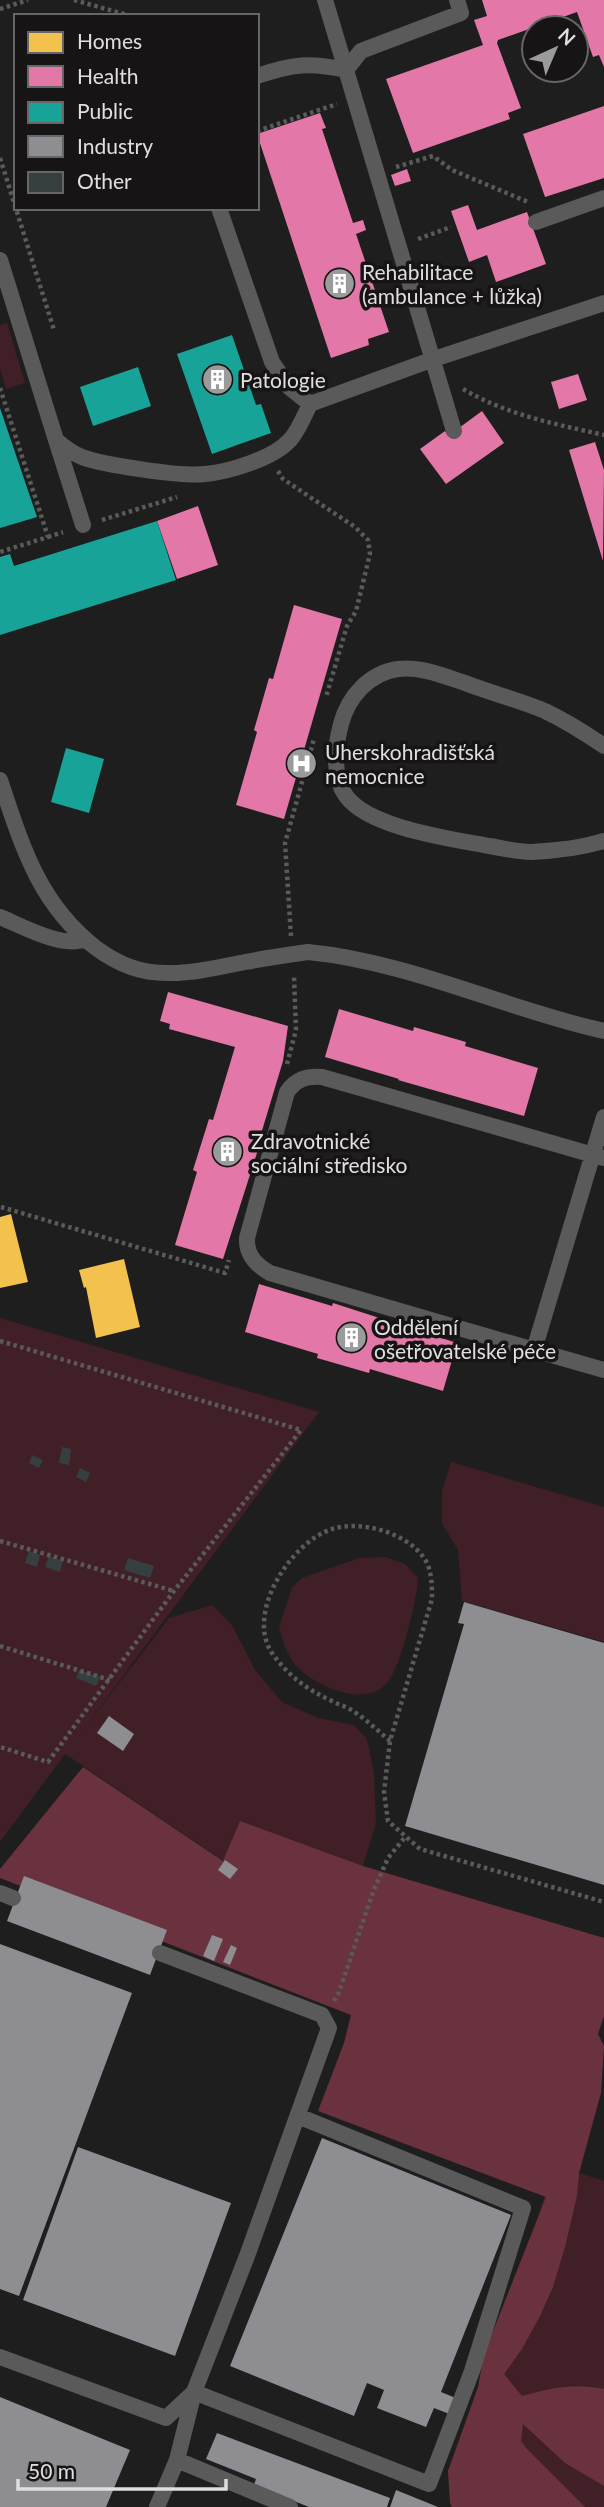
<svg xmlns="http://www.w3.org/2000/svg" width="604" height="2507" viewBox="0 0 604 2507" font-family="Lato,sans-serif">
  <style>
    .green { fill: #401f27 }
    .forest { fill: #6a313e }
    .homes { fill: #f2c14e }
    .health { fill: #e377a8 }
    .public { fill: #17a398 }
    .industry { fill: #8d8d92 }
    .building { fill: #363f3f }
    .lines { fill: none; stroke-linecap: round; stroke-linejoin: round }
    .path { stroke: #5a5a5a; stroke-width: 4.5; stroke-dasharray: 3.5 3.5; stroke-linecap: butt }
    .lane { stroke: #5a5a5a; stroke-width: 16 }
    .labels { text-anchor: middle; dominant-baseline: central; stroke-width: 7; stroke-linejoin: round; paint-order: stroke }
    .poi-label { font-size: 21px; fill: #e0dede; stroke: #171415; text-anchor: start }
  </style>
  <rect width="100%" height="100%" fill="#1f1e1e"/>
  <path class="green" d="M7,323L25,383L6,389L0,369V325Z
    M0,1318L319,1412L83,1730L169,1618L212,1605L232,1625L255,1670L282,1702L318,1718L354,1725L367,1739L374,1773L376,1823L363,1866L240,1821L224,1861L65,1754L0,1842Z
    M451,1462L604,1507V1642L462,1601L458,1550L442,1523V1491Z
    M385,1557L405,1564L418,1578C417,1600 401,1666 388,1682C365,1710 311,1685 293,1662C286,1652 282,1638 279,1627L292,1588L302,1578L359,1558Z
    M555,2165L604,2181V2507H451L448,2471L498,2337Z"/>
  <path class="forest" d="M83,1767L223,1861L240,1821L363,1866L604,1938V2016L598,2034L604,2046L601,2093L579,2173L577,2196L565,2247L553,2287L540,2316L522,2349L504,2374L522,2396C552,2388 573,2383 604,2389V2486L565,2463L523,2424L521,2441L527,2449L585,2507H452L450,2503L448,2471L478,2387L484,2354L546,2197L318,2111L344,2043L351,2015L0,1878V1869Z"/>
  <path class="homes" d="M11,1214L28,1282L0,1288V1217Z
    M124,1259L140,1327L96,1338L86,1287L84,1288L79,1270Z"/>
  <path class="health" d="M482,0H604V67L599,55L593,57L577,12L498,40L497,43L521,108L508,113L510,119L413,153L386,79L483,45L474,20L487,16Z
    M604,106V178L545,197L523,134Z
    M320,113L326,128L322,129L353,223L363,220L366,230L356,234L389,332L368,339L369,345L331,358L257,134Z
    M407,169L411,181L395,186L391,175Z
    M468,205L477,230L527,212L546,264L496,282L487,255L469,262L451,211Z
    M578,374L587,400L559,409L551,382Z
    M482,411L504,443L446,484L420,449L445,431L448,436Z
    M595,442L604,470L603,561L569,450Z
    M198,506L218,565L177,579L157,521Z
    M294,605L342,619L284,819L236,805L257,732L254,730L269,678L273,679Z
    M168,992L288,1026L283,1061L261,1134H263L223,1259L175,1245L197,1172L193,1170L209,1119L213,1120L235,1047L169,1029L170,1024L160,1021Z
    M339,1009L413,1031L414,1027L466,1042L465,1046L538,1068L524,1116L398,1080L399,1079L325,1057Z
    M259,1284L332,1306L333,1303L457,1343L443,1391L370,1369L369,1373L317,1358L318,1354L245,1332Z"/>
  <path class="public" d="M232,335L256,405L261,404L271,433L212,454L177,354Z
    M138,367L151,406L93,426L80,387Z
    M0,408L37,517L0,528Z
    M157,521L176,580L0,635V557L10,554L14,566Z
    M66,748L104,759L89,813L51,802Z"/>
  <path class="industry" d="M464,1602L604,1643V1885L405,1826L464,1624L458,1623Z
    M109,1716L134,1734L123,1751L97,1733Z
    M225,1860L238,1869L230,1879L218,1870Z
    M24,1876L167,1930L150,1975L7,1921Z
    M212,1935L223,1939L214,1961L203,1956Z
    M0,1944L132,1993L19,2296L0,2289Z
    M231,1945L237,1948L230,1965L223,1962Z
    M322,2138L511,2215L441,2392L458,2399L452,2415L434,2408L426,2427L377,2408L384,2390L367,2383L354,2416L230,2366Z
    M78,2147L231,2203L175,2356L23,2300Z
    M0,2397L130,2450L106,2507H0Z
    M217,2433L390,2498L387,2507H309L254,2485L256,2479L206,2459Z
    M396,2490L438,2507H390Z"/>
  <path class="building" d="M62,1447L71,1449L69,1465L59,1463Z
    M32,1455L43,1460L39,1468L29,1463Z
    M80,1468L90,1473L86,1482L76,1477Z
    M29,1551L40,1555L37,1567L25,1563Z
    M49,1556L63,1561L60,1572L45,1567Z
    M128,1558L154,1566L150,1578L124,1570Z
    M79,1670L100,1677L96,1686L76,1678Z"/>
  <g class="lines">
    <path class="path" d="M74,0L131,16
      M0,9L28,0
      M257,131L337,104
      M0,158L54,330
      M396,167L433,156L452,170L528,202
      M418,239L451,227
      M0,388L48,537L0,552
      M463,389C507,415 555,424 604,435
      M278,471L283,479L355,527L368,540L370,554L356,611L347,626L326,697
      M102,520L177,497
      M48,537L63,532
      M291,936L285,843L314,739
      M287,1064L296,1030L294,976
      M1,1207L225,1273L229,1260
      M0,1341L301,1430L174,1591L48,1762L0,1747
      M0,1541L174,1591
      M0,1646L110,1680
      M390,1741C378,1731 366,1719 353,1711C347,1707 340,1705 334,1702C308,1690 289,1677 272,1653C245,1613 291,1542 332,1529C360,1520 406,1532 424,1558C432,1569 432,1586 432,1599L390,1741L384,1792L388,1821L420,1849L604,1902
      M334,2001L339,1992L373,1892L388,1858L406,1836"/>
    <path class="lane" d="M325,0L346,70L361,51L461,13L457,0
      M257,76C293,64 309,62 346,70L454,431
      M219,208L272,362L289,387L310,404
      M536,222L604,198
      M0,260L56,440C64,447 72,453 82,457C103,465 183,477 205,474C228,472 272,459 289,441C298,432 304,416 310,404L431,360L604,303
      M56,440L83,525
      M604,746C585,733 566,721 545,711C519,700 491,693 465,683C444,676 420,666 398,669C369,673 348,697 341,724C335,746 332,777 346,796C369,828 452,839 489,846C502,848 517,852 531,852C555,851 581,848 604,841
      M0,780C22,846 39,904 96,948C119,965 142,974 171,973C195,973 220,967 245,962C266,958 287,955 308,952C410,962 505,1009 604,1031
      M0,917C22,926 63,949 85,939
      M604,1117L534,1350L604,1370
      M534,1350L270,1273C256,1265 246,1255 247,1238L287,1092C296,1079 306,1076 322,1077L604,1158
      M0,1893L13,1898
      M160,1953L322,2015L329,2028L247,2256L194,2392L429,2484L472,2371L523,2208L298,2116
      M0,2357L166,2418L194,2392
      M177,2460L290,2507
      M157,2507L177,2460L194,2392"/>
  </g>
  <defs>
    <symbol id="building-disc" viewBox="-11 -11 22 22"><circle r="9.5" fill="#9c9b9b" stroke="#171415"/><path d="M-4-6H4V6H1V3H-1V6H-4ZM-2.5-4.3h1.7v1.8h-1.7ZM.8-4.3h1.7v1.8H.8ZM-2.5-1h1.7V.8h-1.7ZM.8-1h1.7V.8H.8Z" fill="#fff"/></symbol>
    <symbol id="hospital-disc" viewBox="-11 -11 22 22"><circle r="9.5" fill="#9c9b9b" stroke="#171415"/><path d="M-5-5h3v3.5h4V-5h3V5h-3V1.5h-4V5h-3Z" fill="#fff"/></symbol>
  </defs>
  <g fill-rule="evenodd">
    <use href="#building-disc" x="322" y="266" width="35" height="35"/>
    <use href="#building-disc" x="200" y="362" width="35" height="35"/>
    <use href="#hospital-disc" x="284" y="746" width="35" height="35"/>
    <use href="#building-disc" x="210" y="1134" width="35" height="35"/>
    <use href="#building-disc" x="334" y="1320" width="35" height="35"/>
  </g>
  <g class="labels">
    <g class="poi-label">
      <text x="362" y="271">Rehabilitace<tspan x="362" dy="24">(ambulance + lůžka)</tspan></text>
      <text x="240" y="379">Patologie</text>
      <text x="325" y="751">Uherskohradišťská<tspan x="325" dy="24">nemocnice</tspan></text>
      <text x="251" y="1140">Zdravotnické<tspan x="251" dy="24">sociální středisko</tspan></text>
      <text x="374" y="1326">Oddělení<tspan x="374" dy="24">ošetřovatelské péče</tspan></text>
    </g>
  </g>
  <rect x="14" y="14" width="245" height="196" fill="#171415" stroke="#676565" stroke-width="2"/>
  <rect x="28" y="32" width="35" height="21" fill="#f2c14e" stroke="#676565" stroke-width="2"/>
  <text x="77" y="49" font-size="21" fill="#e0dede">Homes</text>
  <rect x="28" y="66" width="35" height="21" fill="#e377a8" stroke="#676565" stroke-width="2"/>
  <text x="77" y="84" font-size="21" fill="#e0dede">Health</text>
  <rect x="28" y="102" width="35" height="21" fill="#17a398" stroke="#676565" stroke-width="2"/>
  <text x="77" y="119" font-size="21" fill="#e0dede">Public</text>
  <rect x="28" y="136" width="35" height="21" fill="#8d8d92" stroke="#676565" stroke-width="2"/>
  <text x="77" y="154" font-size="21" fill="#e0dede">Industry</text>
  <rect x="28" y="172" width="35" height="21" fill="#363f3f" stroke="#676565" stroke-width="2"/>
  <text x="77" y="189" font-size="21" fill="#e0dede">Other</text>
  <g transform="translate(555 49) rotate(44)"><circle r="33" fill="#171415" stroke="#676565" stroke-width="2"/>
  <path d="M0-5L12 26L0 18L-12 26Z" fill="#9c9b9b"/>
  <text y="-10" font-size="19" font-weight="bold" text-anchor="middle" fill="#e0dede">N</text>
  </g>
  <path d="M18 2479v10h208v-10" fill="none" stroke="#e0dede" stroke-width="3.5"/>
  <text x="28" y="2479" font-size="21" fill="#e0dede" stroke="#171415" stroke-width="5" paint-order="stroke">50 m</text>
</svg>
